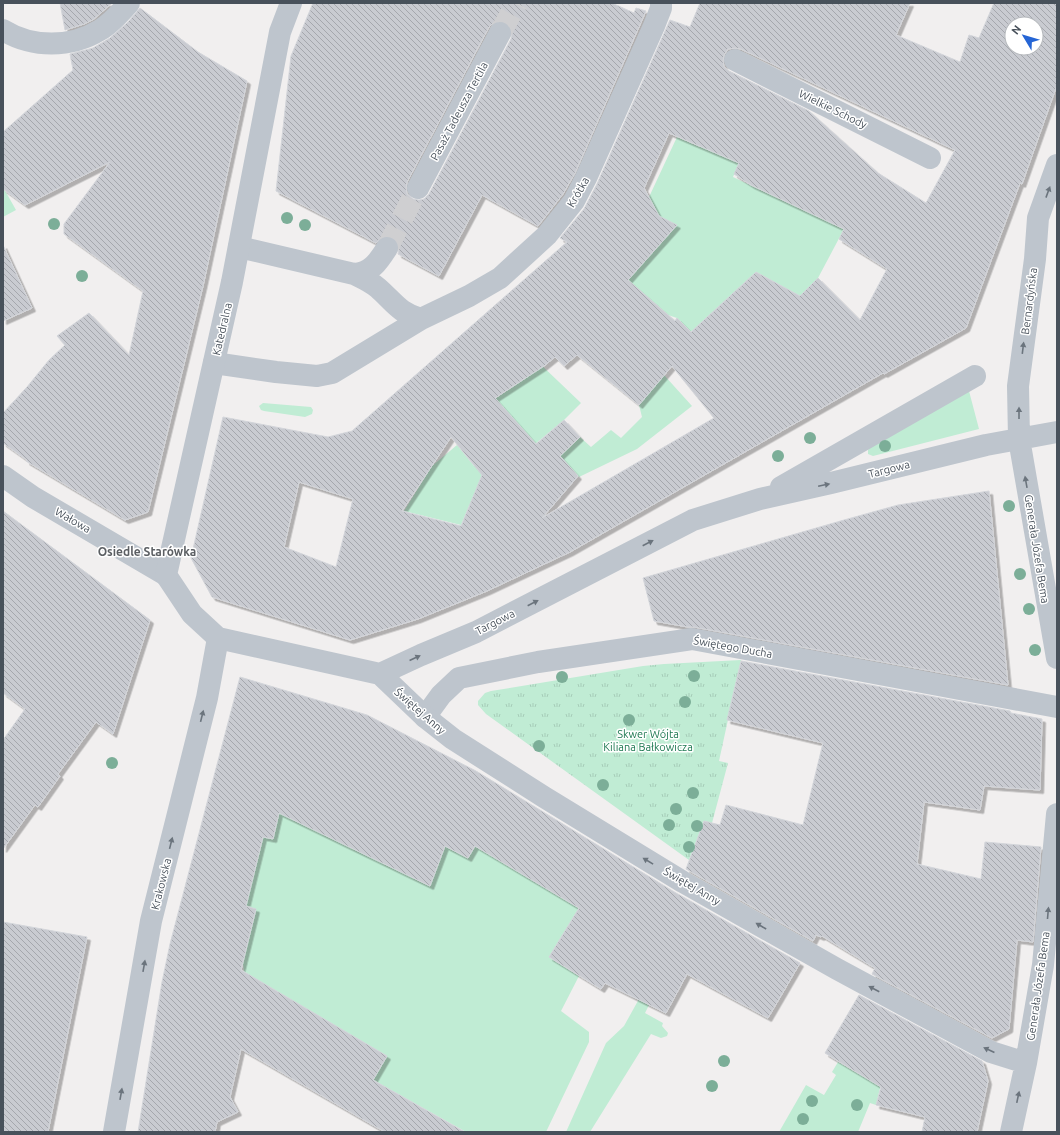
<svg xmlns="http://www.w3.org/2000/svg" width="1060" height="1135" viewBox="0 0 1060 1135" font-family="Ubuntu,sans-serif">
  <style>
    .green { fill: #c0ecd4 }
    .park { fill: url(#park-tufts) }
    .building { fill: url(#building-back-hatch); stroke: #d3d5da; fill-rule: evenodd; filter: url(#shadow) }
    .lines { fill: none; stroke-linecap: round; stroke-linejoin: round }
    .pedestrian-tunnel { stroke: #cfcfd1; stroke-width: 22; stroke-dasharray: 22 11; stroke-linecap: butt }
    .pedestrian { stroke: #bec5cd; stroke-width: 22 }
    .minor { stroke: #bec5cd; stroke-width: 22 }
    .tree { fill: #7cae98 }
    .oneway { fill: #6b747d }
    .labels { text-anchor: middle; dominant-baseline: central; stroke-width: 3; stroke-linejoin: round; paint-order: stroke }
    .street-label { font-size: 11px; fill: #48515b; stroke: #fff }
    .park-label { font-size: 11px; fill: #1d7851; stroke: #fff }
    .neighbourhood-label { font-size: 12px; font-weight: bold; fill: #5c5f63; stroke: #fff }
  </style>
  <defs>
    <pattern id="park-tufts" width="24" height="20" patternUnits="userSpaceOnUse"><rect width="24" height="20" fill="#c0ecd4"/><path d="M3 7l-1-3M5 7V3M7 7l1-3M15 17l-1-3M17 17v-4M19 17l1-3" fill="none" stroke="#a6ccb8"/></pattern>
    <pattern id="building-back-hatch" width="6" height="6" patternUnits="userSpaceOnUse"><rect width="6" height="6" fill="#c9cbd1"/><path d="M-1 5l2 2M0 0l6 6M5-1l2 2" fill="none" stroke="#a5a7ad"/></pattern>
    <filter id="shadow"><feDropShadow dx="3.5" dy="3.5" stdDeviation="0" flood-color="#0004"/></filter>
  </defs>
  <rect width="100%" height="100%" fill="#f1efef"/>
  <path class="green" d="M705,135L743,154L733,177L844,229L818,278L800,296L756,272L691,332L677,318L668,315L628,280L676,226L641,208L649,197L677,137L700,147Z
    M3,187L16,210L3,217Z
    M536,360L581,403L564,420L529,449L492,401L526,378L524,374Z
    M664,375L692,406L637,449L579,477L560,456L580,437L591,447L611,430L621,438L642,417L639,405Z
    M969,391L979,429L873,456L868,454V450L871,446Z
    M263,403L311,407L313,410L312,414L305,417L264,411L261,410L259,406Z
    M505,441L480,510L469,506L461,525L404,511L432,466L457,445L474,466Z
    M280,810L430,886L445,846L468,858L475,846L579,908L549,957L579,976L561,1011L589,1032V1042L546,1132H466L373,1080L387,1056L244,972L243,963L256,909L246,906L263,837L273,839Z
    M639,999L649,1005L645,1013L663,1023L662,1026L668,1033L667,1036L661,1038L651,1034L590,1132H566L606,1043L624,1026Z
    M838,1062L859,1074L881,1084L876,1105L870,1103L858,1132H779L806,1085L824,1095L836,1075L832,1072Z"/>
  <path class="park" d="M741,660L719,761L728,763L712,823L704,821L689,860L486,714L478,705V701L485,693L491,691L643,666L664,664Z"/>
  <path class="building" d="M60,3H112L94,19L84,24L65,30Z
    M313,3H612L634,13L636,8L646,11L575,173L563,194L538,226L482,195L439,276L398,254L399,248L398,243L393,237L387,236L382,237L376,243L276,191L291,56ZM500,21L506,22L511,27L512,33L511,39L429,194L424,199L419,200L413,199L407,194L406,188L407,182L489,27L494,22Z
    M700,3H910L896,35L960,62L969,35L979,38L994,3H1057V85L1022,184L1020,183L966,328L884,374L883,373L570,552L487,591L418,619L350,640L212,597L191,558L223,417L328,437L352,431L567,242L560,238L584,209L597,184L670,20L690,27ZM1012,24H1036V48H1012ZM735,48L741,49L955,150L926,203L878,173L809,111L729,71L724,67L723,61L724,55L728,49ZM669,133L739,163L734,174L751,185L844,229L839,239L887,269L860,320L818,278L800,296L756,272L691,332L677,318L675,321L628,280L677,225L659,216L644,188ZM577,355L639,405L672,366L714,418L542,518L578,476L560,456L580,437L564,420L536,444L495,398L544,366L555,357L564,366ZM451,437L482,475L461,526L402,511ZM299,482L353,499L336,567L284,547Z
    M140,8L198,52L247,81L203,286L148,512L125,520L26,461L27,460L3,443V413L27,387L49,360L65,345L57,336L89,313L129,355L143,291L64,234V224L110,162L25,205L3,189V132L73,70L70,54L93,48L110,38L128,22Z
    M3,245L32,308L3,321Z
    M989,491L1008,685L694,627H688L654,621L643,578L844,520L898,505Z
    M3,511L150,620L113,734L96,722L58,774L60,776L38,807L35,805L3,849V740L25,709L3,693Z
    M741,661L1010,711L1011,713L1042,719L1040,790L984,786L980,810L924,802L917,864L981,879L985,842L1041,847L1033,942L1017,940L1009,1029L992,1038L872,974L875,968L822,936L821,937L816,935L813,941L686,869L704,821L720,825L726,805L803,825L823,743L727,720Z
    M240,677L367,715L476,771L676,893L800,963L768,1018L687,974L666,1013L605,983L601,989L549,957L579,908L475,846L468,858L445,846L430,886L279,813L273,839L263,837L246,906L256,909L241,970L387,1056L373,1080L465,1132H385L241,1049L230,1097L238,1112L217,1122L215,1132H138L162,982L170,944Z
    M3,922L87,937L48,1132H3Z
    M859,995L982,1061L988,1081L977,1132H922L925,1117L876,1105L881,1087L825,1053Z"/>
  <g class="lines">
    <path class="pedestrian-tunnel" d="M500,33L517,3
      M387,248L418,188"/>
    <path class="pedestrian" d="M735,60L930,158
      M418,188L500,33
      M239,247L354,274C362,278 371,282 378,288C394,302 399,313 421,319
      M354,274C371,273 378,262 387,248
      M214,363L276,372L317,376L332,373L421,319L469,296L500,278L547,235L574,201L586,178L654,26L661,8V3
      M3,476L33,497L166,575
      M425,717L441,695L459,678L538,662L692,639L1057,707"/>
    <path class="minor" d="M3,30C32,48 71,48 100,30C109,25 122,11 129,3
      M1057,165L1038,218L1035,259L1018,386L1019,439L1057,658
      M781,487L975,376
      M218,638L380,674L421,655L476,632L693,520L760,499L831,483L986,445L1057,432
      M218,638L192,614L166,575L232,282L280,32L291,3
      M380,674L425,717L453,739L544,797L683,882L837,969L991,1052L1026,1063
      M114,1132L151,921L207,698L218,638
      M1011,1132L1026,1063L1043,965L1057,814"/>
  </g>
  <g class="tree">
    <circle cx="287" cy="218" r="6"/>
    <circle cx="54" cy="224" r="6"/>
    <circle cx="305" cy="225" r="6"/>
    <circle cx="82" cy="276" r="6"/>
    <circle cx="810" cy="438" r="6"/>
    <circle cx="885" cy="446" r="6"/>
    <circle cx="778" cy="456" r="6"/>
    <circle cx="1009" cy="506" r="6"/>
    <circle cx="1020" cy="574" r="6"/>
    <circle cx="1029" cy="609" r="6"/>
    <circle cx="1035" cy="650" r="6"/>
    <circle cx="694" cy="676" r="6"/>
    <circle cx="562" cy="677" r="6"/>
    <circle cx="685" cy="702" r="6"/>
    <circle cx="629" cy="720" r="6"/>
    <circle cx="539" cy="746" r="6"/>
    <circle cx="112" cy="763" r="6"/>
    <circle cx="603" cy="785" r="6"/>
    <circle cx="693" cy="793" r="6"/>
    <circle cx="676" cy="809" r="6"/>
    <circle cx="669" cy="825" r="6"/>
    <circle cx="697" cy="826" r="6"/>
    <circle cx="689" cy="847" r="6"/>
    <circle cx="724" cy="1061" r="6"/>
    <circle cx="712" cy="1086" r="6"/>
    <circle cx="812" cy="1101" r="6"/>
    <circle cx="857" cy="1105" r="6"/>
    <circle cx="803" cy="1119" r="6"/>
  </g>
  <defs><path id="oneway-solid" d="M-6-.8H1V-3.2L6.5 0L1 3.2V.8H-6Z"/></defs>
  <g class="oneway">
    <use href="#oneway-solid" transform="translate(1048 192) rotate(-70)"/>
    <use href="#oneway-solid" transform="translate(1023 348) rotate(-83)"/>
    <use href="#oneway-solid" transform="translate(1019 413) rotate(-90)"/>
    <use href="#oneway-solid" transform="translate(1026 482) rotate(-100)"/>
    <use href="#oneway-solid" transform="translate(824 485) rotate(-12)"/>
    <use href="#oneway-solid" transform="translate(648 543) rotate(-27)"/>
    <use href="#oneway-solid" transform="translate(533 603) rotate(-27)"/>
    <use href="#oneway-solid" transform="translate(415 658) rotate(-25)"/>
    <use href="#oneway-solid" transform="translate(202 716) rotate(-76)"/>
    <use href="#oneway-solid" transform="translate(171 843) rotate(-76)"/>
    <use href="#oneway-solid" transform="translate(648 861) rotate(-149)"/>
    <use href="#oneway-solid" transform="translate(1048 913) rotate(-85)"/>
    <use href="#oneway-solid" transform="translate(761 926) rotate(-150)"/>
    <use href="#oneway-solid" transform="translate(144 966) rotate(-80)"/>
    <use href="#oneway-solid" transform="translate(874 989) rotate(-152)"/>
    <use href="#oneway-solid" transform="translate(989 1050) rotate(-155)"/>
    <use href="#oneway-solid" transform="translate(121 1094) rotate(-80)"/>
    <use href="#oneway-solid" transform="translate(1018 1097) rotate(-78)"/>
  </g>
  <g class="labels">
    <g class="street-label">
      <text transform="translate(833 109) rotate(26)">Wielkie Schody</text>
      <text transform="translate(459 111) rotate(-62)">Pasaż Tadeusza Tertila</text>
      <text transform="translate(578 192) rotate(-60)">Krótka</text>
      <text transform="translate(1029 301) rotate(-83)">Bernardyńska</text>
      <text transform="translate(222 329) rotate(-77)">Katedralna</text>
      <text transform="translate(889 469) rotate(-14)">Targowa</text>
      <text transform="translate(73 520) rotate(30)">Wałowa</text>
      <text transform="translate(1037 549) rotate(81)">Generała Józefa Bema</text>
      <text transform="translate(495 622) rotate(-27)">Targowa</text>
      <text transform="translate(733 647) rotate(10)">Świętego Ducha</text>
      <text transform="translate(420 711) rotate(41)">Świętej Anny</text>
      <text transform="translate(161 884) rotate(-76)">Krakowska</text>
      <text transform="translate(692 886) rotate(30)">Świętej Anny</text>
      <text transform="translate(1038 986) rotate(-82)">Generała Józefa Bema</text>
    </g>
    <g class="park-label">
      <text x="648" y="734">Skwer Wójta<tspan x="648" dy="13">Kiliana Bałkowicza</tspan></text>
    </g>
    <g class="neighbourhood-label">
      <text x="147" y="551">Osiedle Starówka</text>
    </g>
  </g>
  <rect width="1060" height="1135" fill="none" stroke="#48515b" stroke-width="8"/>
  <g transform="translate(1024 36) rotate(308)"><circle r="19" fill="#ffffff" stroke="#b6b9bd"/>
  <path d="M0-3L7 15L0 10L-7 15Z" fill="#2565d5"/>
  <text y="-6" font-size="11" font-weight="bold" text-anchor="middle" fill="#48515b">N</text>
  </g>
</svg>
